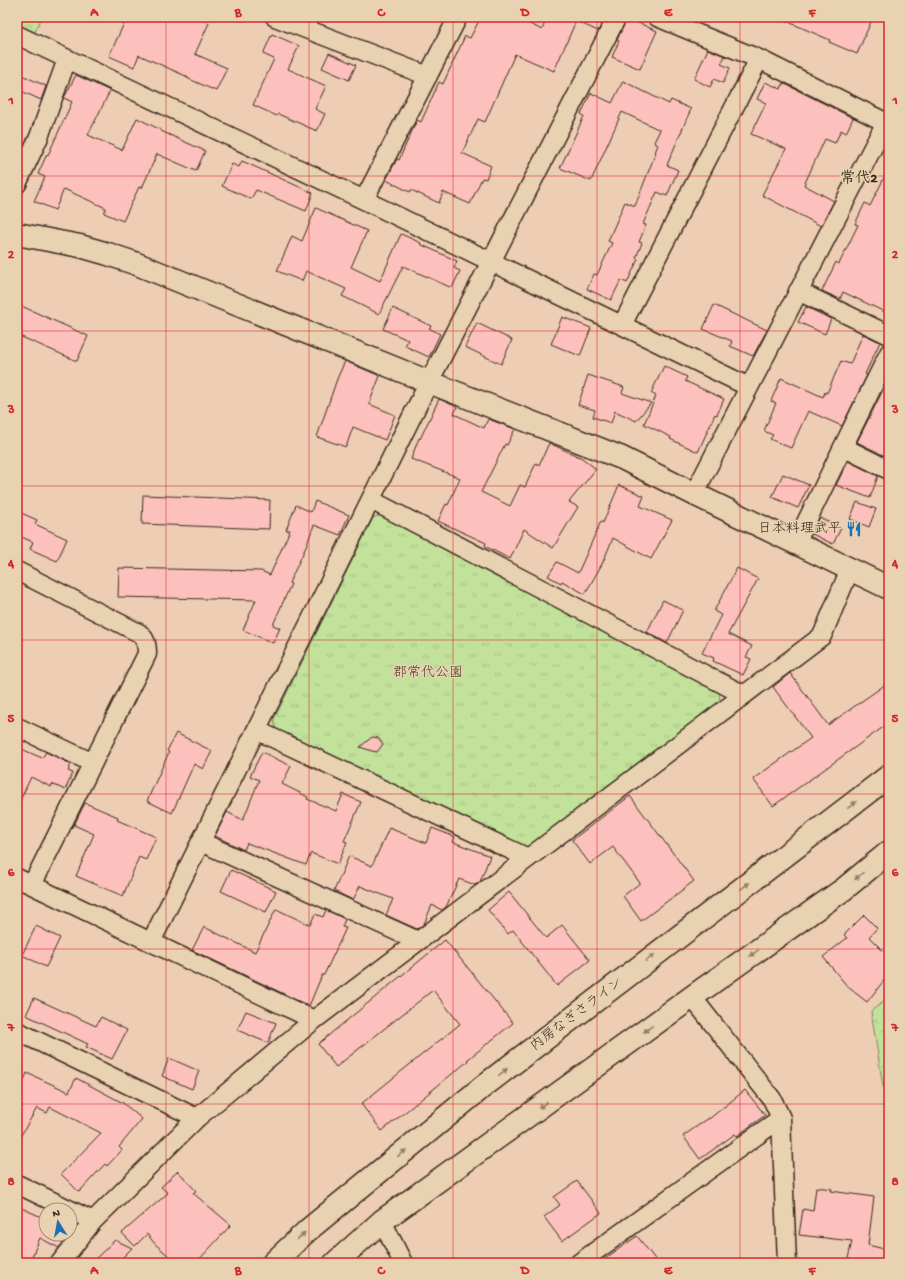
<svg xmlns="http://www.w3.org/2000/svg" width="906" height="1280" viewBox="0 0 906 1280" font-family="'Gochi Hand','Klee One',sans-serif">
  <style>
    .forest { fill: url(#forest-crowns); stroke: #7e865c }
    .park { fill: url(#park-tufts); stroke: #7e865c }
    .building { fill: #fdc1bd; stroke: #3b2a1e }
    .lines { fill: none; stroke-linecap: round; stroke-linejoin: round }
    .street-casing { stroke: #3b2a1e; stroke-width: 21 }
    .secondary-casing { stroke: #3b2a1e; stroke-width: 25 }
    .highway-casing { stroke: #3b2a1e; stroke-width: 25 }
    .street { stroke: #e8d2b1; stroke-width: 18 }
    .secondary { stroke: #e8d2b1; stroke-width: 22 }
    .highway { stroke: #e8d2b1; stroke-width: 22 }
    .oneway { fill: #927e68 }
    .grid { fill: none; stroke: #d62828; stroke-width: 1; stroke-opacity: 0.55 }
    .labels { text-anchor: middle; dominant-baseline: central; stroke-width: 3; stroke-linejoin: round; paint-order: stroke }
    .poi-label { font-size: 14px; fill: #3b2a1e; stroke: #e8d2b1; text-anchor: end }
    .park-label { font-size: 14px; fill: #483c2a; stroke: #e8d2b1 }
    .street-label { font-size: 14px; fill: #3b2a1e; stroke: #e8d2b1 }
    .neighbourhood-label { font-size: 15px; font-weight: bold; fill: #3b2a1e; stroke: #e8d2b1 }
    .neatline { fill: none; stroke: #d62828; stroke-width: 1.5 }
    .grid-label { font-size: 13px; text-anchor: middle; font-weight: bold; fill: #d62828 }
  </style>
  <defs>
    <pattern id="forest-crowns" width="20" height="18" patternUnits="userSpaceOnUse"><rect width="20" height="18" fill="#c2e19a"/><path d="M2 6a3 3 0 1 1 6 0M12 15a3 3 0 1 1 6 0" fill="none" stroke="#a8c184"/></pattern>
    <pattern id="park-tufts" width="24" height="20" patternUnits="userSpaceOnUse"><rect width="24" height="20" fill="#c2e19a"/><path d="M3 7l-1-3M5 7V3M7 7l1-3M15 17l-1-3M17 17v-4M19 17l1-3" fill="none" stroke="#a8c184"/></pattern>
  </defs>
  <rect width="100%" height="100%" fill="#eecdb5"/>
  <filter id="ink" filterUnits="userSpaceOnUse"><feTurbulence type="fractalNoise" baseFrequency=".025" numOctaves="2"/><feDisplacementMap in="SourceGraphic" scale="8" xChannelSelector="R" yChannelSelector="G"/><feConvolveMatrix kernelMatrix="1 2 1 2 8 2 1 2 1" color-interpolation-filters="sRGB"/></filter>
  <g filter="url(#ink)">
    <path class="forest" d="M889,998V1124L871,1011Z"/>
    <path class="park" d="M17,17H42L35,32L17,24Z
      M380,515L719,692L720,701L533,845L524,847L276,732L274,719L373,518Z"/>
    <path class="building" d="M127,17H196L209,23L195,54L227,68L216,91L187,78L188,77L139,55L134,67L109,56Z
      M481,17H516L542,30L547,17H605L598,31L576,21L554,71L515,54L485,122L478,119L462,153L491,166L486,179L482,178L470,204L443,192L439,203L411,190L410,192L386,180L397,159L399,160L417,120L421,122L439,82L443,84L465,36L470,38Z
      M777,17H873L857,54L829,42L830,40Z
      M627,18L657,31L640,69L612,57L619,41L617,40Z
      M272,34L299,46L288,69L326,86L315,109L325,114L317,131L278,114L277,116L253,105L274,59L263,54Z
      M708,49L725,56L721,64L730,68L723,83L714,79L710,87L694,79Z
      M329,53L356,65L349,80L322,68Z
      M17,73L46,86L41,100L17,89Z
      M76,75L110,91L88,135L122,150L137,118L161,130V131L205,151L196,171L157,154L142,188L139,187L123,221L104,213L106,208L64,189L55,210L34,201L45,177L38,174L47,154L48,155L72,102L64,98Z
      M623,81L669,104L671,100L691,109L667,165L678,170L667,196L657,192L643,224L646,225L639,242L642,243L636,258L638,259L627,283L621,280L611,300L587,289L594,274L597,275L612,243L608,241L625,202L635,206L656,152H655L658,145L654,142L660,130L622,112L591,181L560,168L584,116L581,114L591,93L612,103Z
      M765,82L781,89L783,83L853,118L846,133L841,130L835,143L825,139L804,185L834,201L821,226L762,195L786,149L751,134L766,103L757,99Z
      M242,161L313,193L306,211L256,190L251,199L222,186L232,164L239,167Z
      M889,168V314L843,292L840,299L822,291L836,262L839,264L858,225L855,224L865,203L870,206Z
      M316,208L367,231L351,267L380,281L401,234L421,243L420,244L457,261L454,268L460,271L452,288L403,266L379,314L342,296L346,289L306,271L302,281L277,271L292,236L302,241Z
      M17,304L88,336L77,361L17,335Z
      M714,305L767,330L753,356L730,346L732,341L703,329Z
      M806,307L831,319L825,334L798,322Z
      M393,308L431,326L429,328L440,334L429,357L405,346L408,340L383,329Z
      M562,317L591,328L580,356L551,344Z
      M477,323L512,340L501,364L465,347Z
      M863,334L880,342L865,374L867,375L842,426L808,411L791,448L770,439L773,435L764,431L776,403L771,401L781,378L823,397L825,392L827,393L841,361L850,364Z
      M345,361L380,376L369,404L395,415L385,440L353,427L346,447L317,437L337,379Z
      M664,366L687,377L685,381L724,399L717,415L715,414L698,452L670,439L671,437L644,424L656,396L651,393Z
      M588,375L624,387L622,393L651,403L636,421L615,411L611,423L593,417L595,410L578,405Z
      M886,384L889,385V458L857,442Z
      M439,399L457,407L454,414L484,428L488,419L515,429L507,445L505,444L481,492L510,506L520,485L525,487L536,463L539,465L549,443L582,458L596,469L569,502L578,507L553,548L524,529L510,559L485,546L486,543L438,521L446,504L448,505L460,478L411,459L419,438L420,439Z
      M848,461L878,476L870,498L836,485Z
      M783,474L809,485L798,508L772,497Z
      M619,485L644,496L640,506L672,520L651,559L613,538L602,564L585,594L562,581L561,583L548,576L557,562L578,573L601,521L603,523Z
      M143,495L270,500L269,529L142,524Z
      M315,501L349,515L340,535L314,525L305,549L289,583L291,584L273,625L280,628L273,643L243,630L256,600L118,597L119,568L261,571L270,575L290,530H286L296,505L311,512Z
      M857,502L876,509L869,527L850,519Z
      M17,511L37,520L35,524L67,539L57,561L30,549L33,542L17,535Z
      M820,518L841,528L833,544L812,534Z
      M737,568L758,579L728,634L752,646L746,657L751,659L743,675L713,661L714,658L702,653L721,615L714,611Z
      M663,600L683,610L667,643L647,632Z
      M790,673L828,725L889,682V723L773,806L753,779L811,738L773,687Z
      M176,733L212,751L203,769L194,764L172,813L147,801L169,752L167,751Z
      M372,737L378,738L383,744L377,752L372,751L360,747Z
      M17,747L42,758L46,752L71,764L68,771L73,773L65,790L52,784L51,787L31,777L17,807Z
      M262,752L291,766L282,784L308,797L307,799L336,811L343,794L361,802L344,841L347,842L338,864L311,853L306,865L247,843L244,850L215,836L227,812L243,820L259,780L250,776Z
      M630,796L694,881L641,921L623,896L640,883L613,847L590,864L572,840Z
      M85,803L118,817L117,820L156,837L146,860L139,857L123,896L76,876L94,834L74,825Z
      M389,828L426,843L432,828L455,837L453,842L490,856L480,882L475,885L459,879L446,907L442,910L432,905L424,924L417,929L386,915L393,899L360,886L353,900L334,891L349,856L372,866Z
      M231,870L276,891L266,912L221,891Z
      M509,892L546,938L562,925L590,960L557,986L513,930L508,934L488,910Z
      M276,909L310,925L315,914L323,917L326,910L345,919L342,927L346,928L324,975H322L309,1006L192,950L204,927L255,952Z
      M864,915L877,928L869,937L889,957V974L867,1002L848,987L823,957L847,938L844,935Z
      M36,926L60,938L46,967L22,955Z
      M445,940L513,1023L467,1060L468,1061L382,1131L361,1104L460,1024L433,990L336,1067L318,1044Z
      M34,998L96,1026L101,1017L127,1030L112,1059L86,1047L88,1044L26,1015Z
      M246,1011L276,1023L268,1043L237,1030Z
      M169,1058L199,1071L192,1089L162,1076Z
      M27,1073L69,1092L76,1078L123,1103L142,1119L119,1147L122,1150L107,1166L105,1164L79,1192L61,1174L101,1133L50,1107L47,1113L37,1108L17,1142V1096Z
      M745,1090L765,1115L737,1136L735,1134L700,1159L683,1136L709,1118V1119Z
      M178,1171L196,1191L193,1193L231,1225L196,1263H177L155,1244L147,1234L135,1246L122,1233L168,1193L161,1187Z
      M577,1181L601,1213L562,1241L544,1217L560,1205L554,1197Z
      M816,1187L832,1189L831,1191L874,1197L868,1245L884,1249L881,1263H847L852,1241L799,1235L803,1209L813,1211Z
      M17,1206L46,1219V1234H69L59,1248L40,1238L29,1263H17Z
      M70,1221L75,1224V1226L70,1233Z
      M637,1236L658,1263H599Z
      M115,1240L132,1248L117,1263H91Z"/>
    <g class="lines">
      <defs>
        <path id="street" d="M275,17L428,76
          M657,17L759,59L889,124
          M17,35L364,200L749,387
          M17,184L39,137L67,59
          M364,200L458,17
          M798,291L889,335
          M622,325L759,59
          M843,447L889,470
          M694,494L886,122
          M371,500L744,695
          M796,543L889,353
          M17,571L139,633C146,639 147,645 147,654L32,885
          M17,727L93,763
          M256,730L528,858
          M201,842L418,941
          M17,878L314,1020
          M151,942L429,382L617,17
          M692,997L772,1099L781,1118L787,1263
          M17,1031L197,1118
          M17,1184L93,1221
          M382,1221L403,1263
          M60,1263L93,1221L197,1118L314,1020L822,636L850,569
          M579,1263L781,1118"/>
        <path id="secondary" d="M17,234L80,246L108,254L137,264L429,382L622,458L694,494L889,588"/>
        <path id="highway" d="M273,1263L308,1230L485,1085L889,776
          M335,1263L382,1221L692,997L844,889L889,852"/>
      </defs>
      <use href="#street" class="street-casing"/>
      <use href="#secondary" class="secondary-casing"/>
      <use href="#highway" class="highway-casing"/>
      <use href="#street" class="street"/>
      <use href="#secondary" class="secondary"/>
      <use href="#highway" class="highway"/>
    </g>
    <defs><path id="oneway-solid" d="M-6-.8H1V-3.2L6.5 0L1 3.2V.8H-6Z"/></defs>
    <g class="oneway">
      <use href="#oneway-solid" transform="translate(852 805) rotate(-37)"/>
      <use href="#oneway-solid" transform="translate(859 876) rotate(140)"/>
      <use href="#oneway-solid" transform="translate(745 886) rotate(-37)"/>
      <use href="#oneway-solid" transform="translate(754 953) rotate(145)"/>
      <use href="#oneway-solid" transform="translate(650 958) rotate(-37)"/>
      <use href="#oneway-solid" transform="translate(648 1029) rotate(144)"/>
      <use href="#oneway-solid" transform="translate(503 1072) rotate(-37)"/>
      <use href="#oneway-solid" transform="translate(543 1105) rotate(144)"/>
      <use href="#oneway-solid" transform="translate(402 1153) rotate(-39)"/>
      <use href="#oneway-solid" transform="translate(301 1236) rotate(-43)"/>
    </g>
  </g>
  <path class="grid" d="M166,17V1263M309,17V1263M453,17V1263M597,17V1263M740,17V1263M17,176H889M17,331H889M17,486H889M17,640H889M17,794H889M17,949H889M17,1104H889"/>
  <defs>
    <symbol id="restaurant-bare" viewBox="-9 -9 18 18"><path d="M-5-6h1v4h1v-4h1v4h1v-4h1v5L-1.5 .5V6h-2V.5L-5-1ZM5-6V6H3V1.5H1.5Q1.5-4 5-6Z" fill="#1f6fb2" stroke="#e8d2b1" stroke-width="2.5" paint-order="stroke"/></symbol>
  </defs>
  <g fill-rule="evenodd">
    <use href="#restaurant-bare" x="843" y="518" width="22" height="22"/>
  </g>
  <g class="labels">
    <g class="poi-label">
      <text x="842" y="529">日本料理武平</text>
    </g>
    <g class="park-label">
      <text x="428" y="673">郡常代公園</text>
    </g>
    <g class="street-label">
      <text transform="translate(577 1015) rotate(-37)">内房なぎさライン</text>
    </g>
    <g class="neighbourhood-label">
      <text x="859" y="179">常代2</text>
    </g>
  </g>
  <rect width="906" height="1280" fill="none" stroke="#e8d2b1" stroke-width="44"/>
  <g transform="translate(58 1222) rotate(349)"><circle r="19" fill="#e8d2b1" stroke="#a38f76"/>
  <path d="M0-3L7 15L0 10L-7 15Z" fill="#1f6fb2"/>
  <text y="-6" font-size="11" font-weight="bold" text-anchor="middle" fill="#3b2a1e">N</text>
  </g>
  <rect x="22" y="22" width="862" height="1236" class="neatline"/>
  <g class="grid-label">
    <text x="94" y="16">A</text>
    <text x="238" y="16">B</text>
    <text x="381" y="16">C</text>
    <text x="525" y="16">D</text>
    <text x="668" y="16">E</text>
    <text x="812" y="16">F</text>
    <text x="11" y="104">1</text>
    <text x="895" y="104">1</text>
    <text x="11" y="258">2</text>
    <text x="895" y="258">2</text>
    <text x="11" y="413">3</text>
    <text x="895" y="413">3</text>
    <text x="11" y="567">4</text>
    <text x="895" y="567">4</text>
    <text x="11" y="722">5</text>
    <text x="895" y="722">5</text>
    <text x="11" y="876">6</text>
    <text x="895" y="876">6</text>
    <text x="11" y="1031">7</text>
    <text x="895" y="1031">7</text>
    <text x="11" y="1185">8</text>
    <text x="895" y="1185">8</text>
    <text x="94" y="1274">A</text>
    <text x="238" y="1274">B</text>
    <text x="381" y="1274">C</text>
    <text x="525" y="1274">D</text>
    <text x="668" y="1274">E</text>
    <text x="812" y="1274">F</text>
  </g>
</svg>
